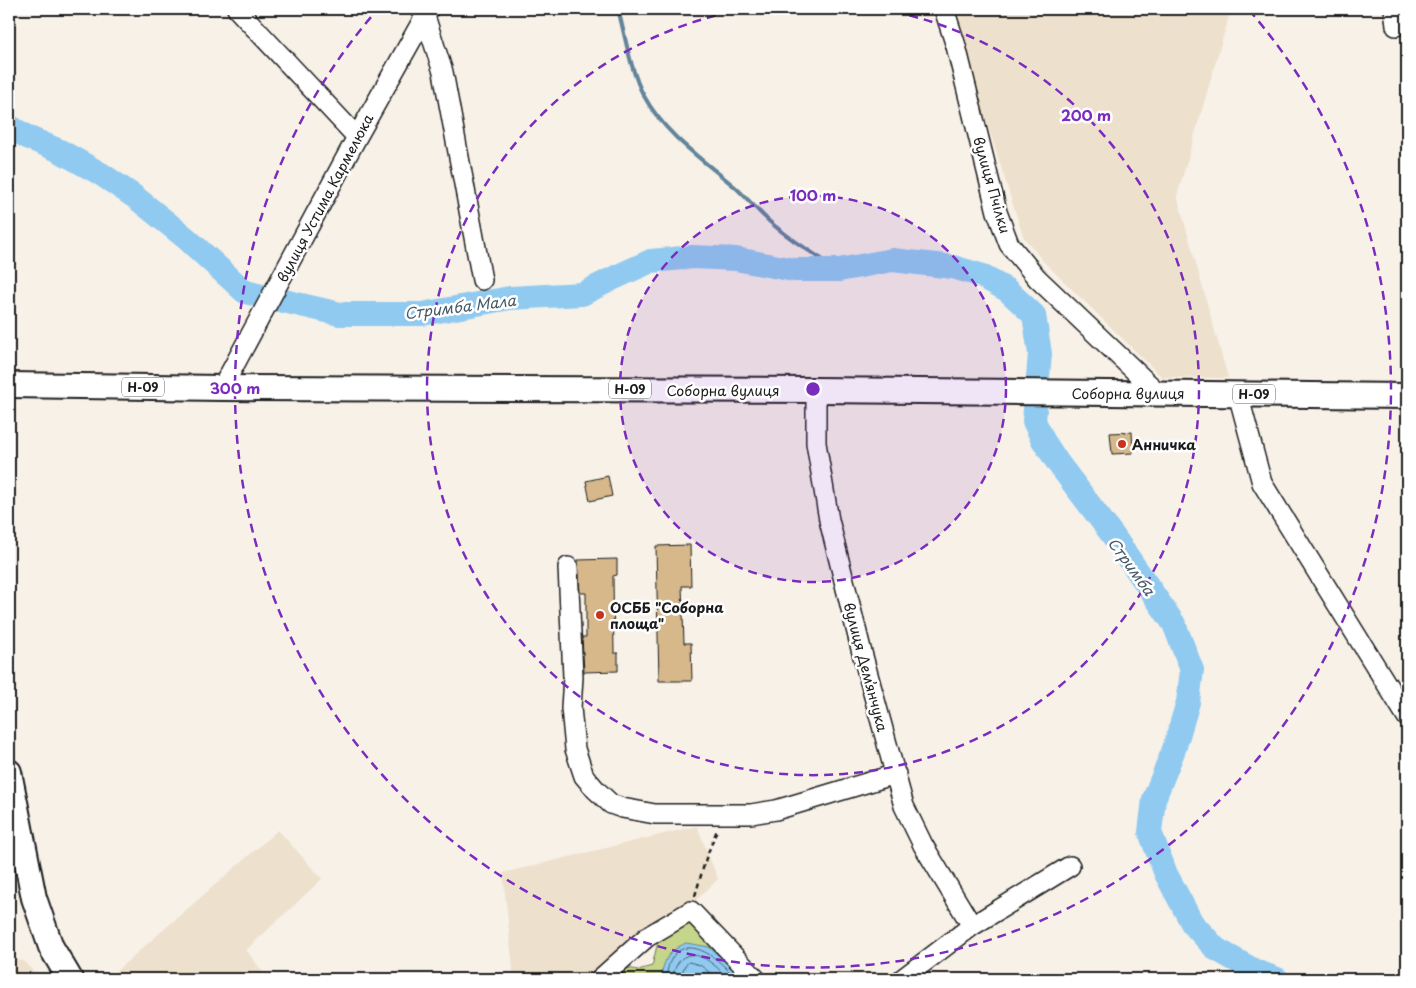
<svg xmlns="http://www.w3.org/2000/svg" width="1416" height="988" viewBox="0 0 1416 988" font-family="'Playpen Sans',sans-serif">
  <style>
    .built { fill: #ede0cc }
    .green { fill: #c5d589; stroke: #707852 }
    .water { fill: #90caf0; stroke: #62849b }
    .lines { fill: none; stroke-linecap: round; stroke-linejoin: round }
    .shore { stroke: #4a6271; stroke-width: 1 }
    .stream { stroke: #62849b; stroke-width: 4 }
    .river { stroke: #90caf0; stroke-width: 24 }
    .building { fill: #d6b88a; stroke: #1c1c1c }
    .minor-casing { stroke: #1c1c1c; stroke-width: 22 }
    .major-casing { stroke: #1c1c1c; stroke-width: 28 }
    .path { stroke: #1c1c1c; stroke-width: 2.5; stroke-dasharray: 5 4; stroke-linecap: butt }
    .minor { stroke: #fff; stroke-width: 19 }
    .major { stroke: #fff; stroke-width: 24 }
    .ring { fill: none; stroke: #7b2cbf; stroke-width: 2.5; stroke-dasharray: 9 6 }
    .poi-dot { fill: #c8321e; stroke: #fff; stroke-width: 2 }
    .labels { text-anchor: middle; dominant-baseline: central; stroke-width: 5; stroke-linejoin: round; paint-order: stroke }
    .shield { fill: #fff; stroke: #606060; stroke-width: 1 }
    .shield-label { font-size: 12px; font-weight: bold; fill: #1c1c1c }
    .street-label { font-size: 14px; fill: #1c1c1c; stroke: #fff }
    .poi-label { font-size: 14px; font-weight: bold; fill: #1c1c1c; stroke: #fff; text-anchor: start }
    .water-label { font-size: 15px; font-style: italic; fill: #455966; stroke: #fff }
    .centre { fill: #7b2cbf; stroke: #fff; stroke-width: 2.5 }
    .ring-label { font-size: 15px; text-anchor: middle; font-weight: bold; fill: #7b2cbf; stroke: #fff; stroke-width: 5; stroke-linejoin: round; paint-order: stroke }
  </style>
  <rect width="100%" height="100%" fill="#f7f1e8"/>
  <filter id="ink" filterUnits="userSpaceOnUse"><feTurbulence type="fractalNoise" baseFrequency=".02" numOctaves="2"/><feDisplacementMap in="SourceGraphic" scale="10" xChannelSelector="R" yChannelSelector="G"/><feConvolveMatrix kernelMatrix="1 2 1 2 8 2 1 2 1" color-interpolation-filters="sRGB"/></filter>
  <g filter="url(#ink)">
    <path class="built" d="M951,9H1231L1177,196L1228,378L1162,377L1042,260L1023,236Z
      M697,826L718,879L614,979H514L503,873Z
      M278,830L322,879L246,950L268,979H107Z
      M9,959L24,961L39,979H9Z"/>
    <path class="green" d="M664,917L707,930L747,979H621L622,967L638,970L652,966Z"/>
    <path class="water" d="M686,943L709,947L733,968L743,979H660C665,959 667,952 686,943Z"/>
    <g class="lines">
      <path class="shore" d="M666,979C667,971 669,959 676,953C695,936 725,965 736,979
        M672,979C680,938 710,957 728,979
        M680,979L685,965L689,962L700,965L718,979"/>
      <path class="stream" d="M618,9C625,35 631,73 644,96C665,135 703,160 735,187C747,198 758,211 770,222C791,240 815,255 839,270"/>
      <path class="river" d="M9,126L27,137L60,151L101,174L135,197L186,238L245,292L340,314H422L510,298L582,294L616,277L651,261L693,257L736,259L794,270H839L892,260L953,267L980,275L1007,290L1034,315L1040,354L1034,421L1043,440L1058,463L1114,537L1174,624L1192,670L1188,702L1174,749L1154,799L1150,832L1166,874L1192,923L1216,949L1255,971L1277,979"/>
    </g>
    <path class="building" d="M1132,432L1133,453L1112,454L1110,433Z
      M608,476L612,496L590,501L586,481Z
      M690,545L691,586H682L684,643H691L692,681H659L656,546Z
      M617,559V575L613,576L614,653H618V671L584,672L582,637H586V593H580L578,560Z"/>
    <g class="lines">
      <defs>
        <path id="minor" d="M237,9L357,137
          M944,9L956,46L997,212L1009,244L1037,278L1159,394
          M1394,9L1396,26
          M425,16L443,72L482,280
          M222,388L357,137L429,9
          M816,390V443L829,520L861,649L904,806L923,845L972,926
          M1238,394L1262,483L1407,717
          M568,567L573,677L571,708L575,749L584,776L596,790L611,804L622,808L655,814H751L776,810L896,774
          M600,979L647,937L691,911L756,979
          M902,979L972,926L1070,866"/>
        <path id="major" d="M9,385L222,388L816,390L1407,396
          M9,772L34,898L51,947L70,979"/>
      </defs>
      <use href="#minor" class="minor-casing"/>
      <use href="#major" class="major-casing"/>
      <path class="path" d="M695,896L706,858L717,830"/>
      <use href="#minor" class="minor"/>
      <use href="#major" class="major"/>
    </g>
  </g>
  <circle cx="813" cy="389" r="193" fill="#7b2cbf" fill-opacity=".12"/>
  <g class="ring">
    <circle cx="813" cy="389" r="193"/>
    <path d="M880 9A386 386 0 1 1 746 9"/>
    <path d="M1249 10A578 578 0 1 1 377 10"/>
  </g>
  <g class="poi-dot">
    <circle cx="1122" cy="444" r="5"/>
    <circle cx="600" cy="615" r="5"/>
  </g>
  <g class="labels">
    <g class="shield">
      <rect x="122" y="377.5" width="42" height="19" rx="4"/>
      <rect x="609" y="379.5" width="42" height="19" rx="4"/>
      <rect x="1233" y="384.5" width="42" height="19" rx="4"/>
    </g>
    <g class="shield-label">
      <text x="143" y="387">Н-09</text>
      <text x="630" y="389">Н-09</text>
      <text x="1254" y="394">Н-09</text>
    </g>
    <g class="street-label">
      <text transform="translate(992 185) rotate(74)">вулиця Пчілки</text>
      <text transform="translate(325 198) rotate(-62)">вулиця Устима Кармелюка</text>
      <text x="723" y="390">Соборна вулиця</text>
      <text x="1128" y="393">Соборна вулиця</text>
      <text transform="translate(866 667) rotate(75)">вулиця Демʼянчука</text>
    </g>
    <g class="poi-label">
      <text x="1132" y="444">Анничка</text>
      <text x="610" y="607">ОСББ "Соборна<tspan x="610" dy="16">площа"</tspan></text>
    </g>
    <g class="water-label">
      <text transform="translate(460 306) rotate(-7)">Стримба Мала</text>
      <text transform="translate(1132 566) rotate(54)">Стримба</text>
    </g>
  </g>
  <circle cx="813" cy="389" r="8" class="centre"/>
  <g class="ring-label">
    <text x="1086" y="121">200 m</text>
    <text x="813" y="201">100 m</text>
    <text x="235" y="394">300 m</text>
  </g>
  <rect width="1416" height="988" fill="none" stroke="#fff" stroke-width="30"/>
  <rect x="15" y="15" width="1386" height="958" fill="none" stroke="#1c1c1c" stroke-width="2" filter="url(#ink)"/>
</svg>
